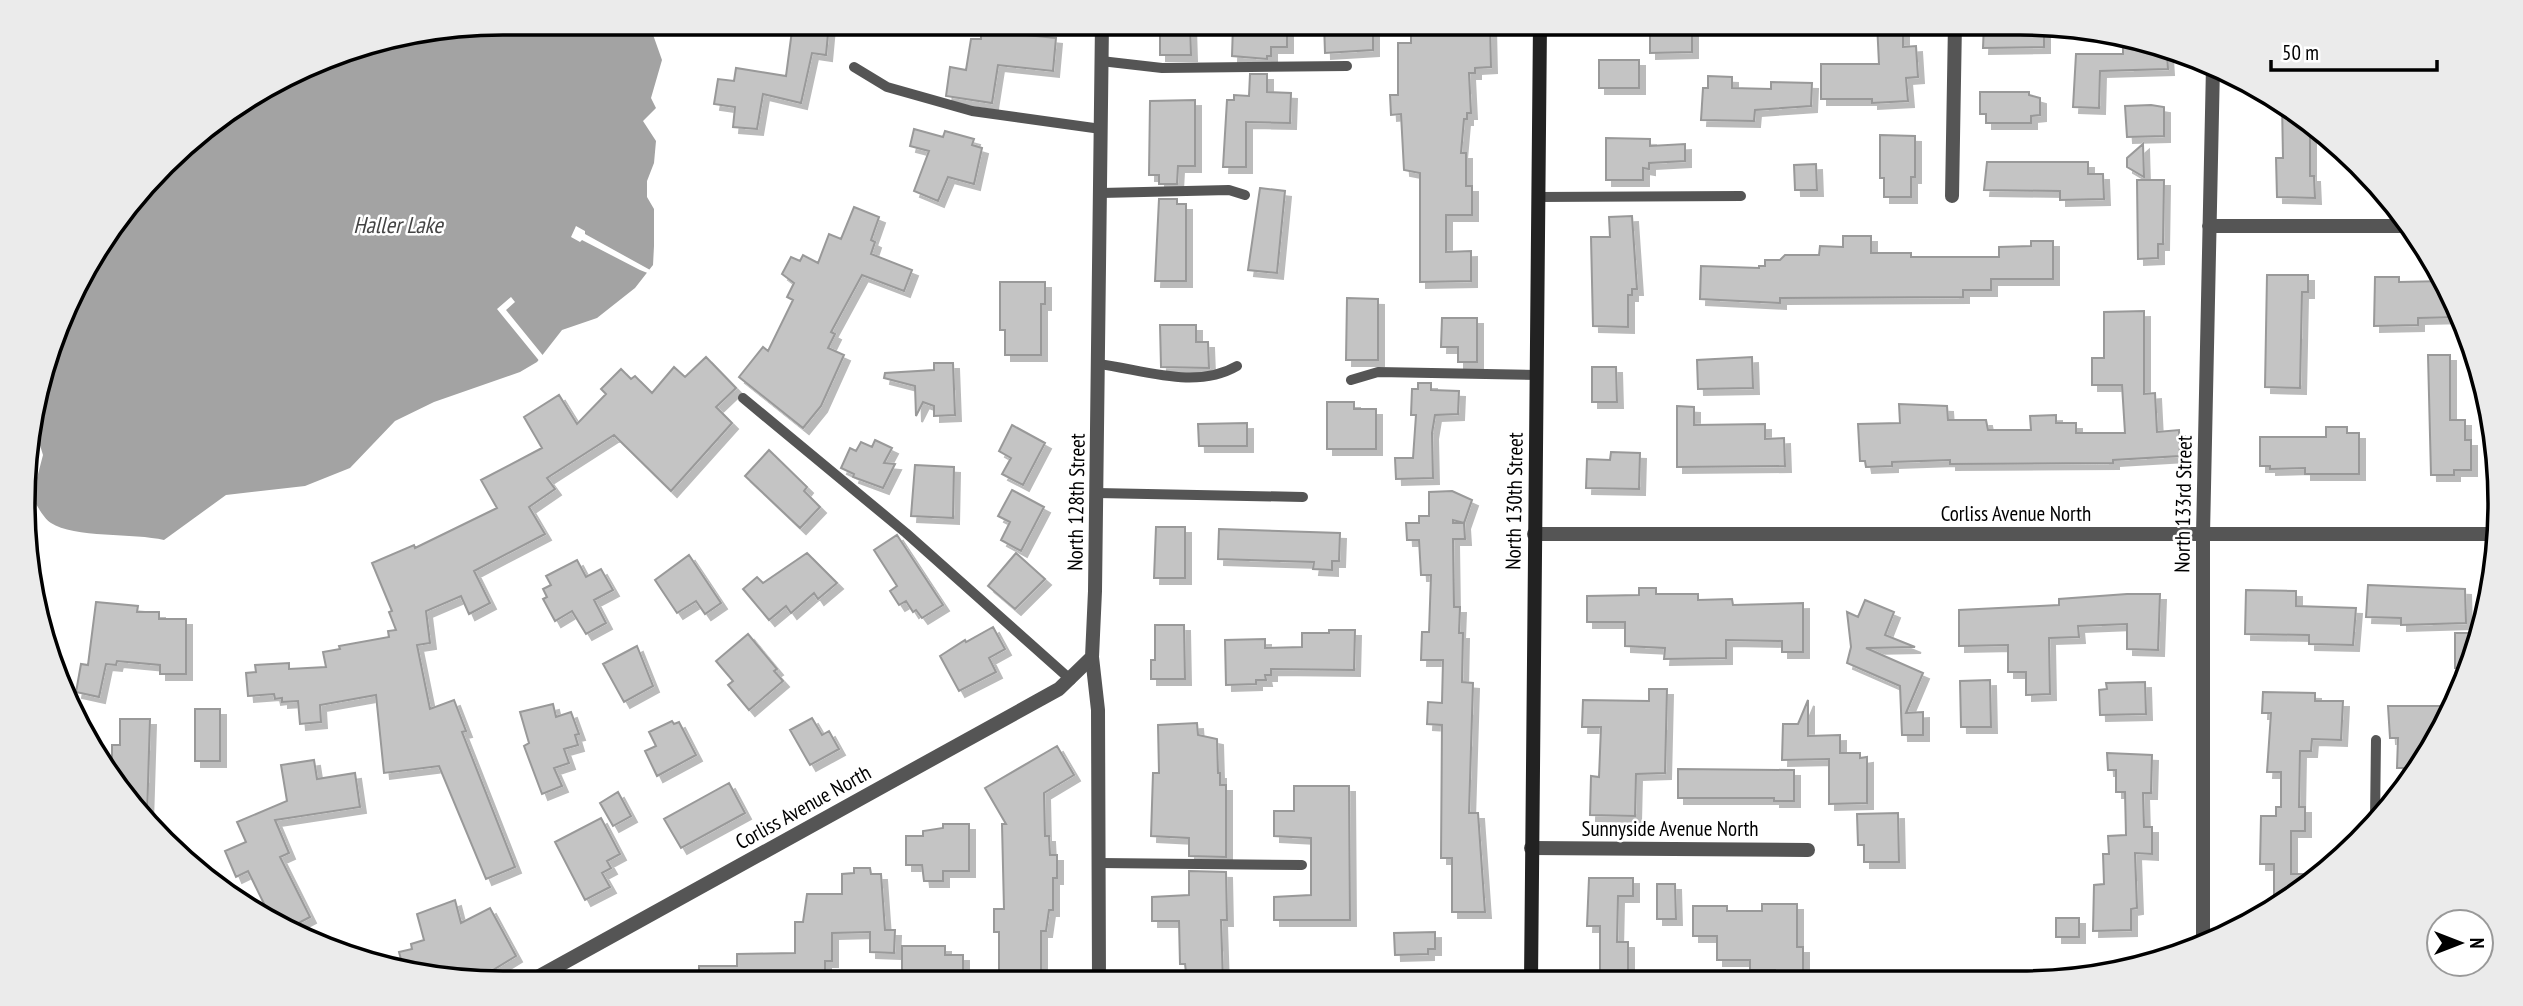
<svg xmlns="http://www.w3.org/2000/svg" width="2523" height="1006" viewBox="0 0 2523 1006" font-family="'PT Sans Narrow',sans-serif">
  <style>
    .water { fill: #a3a3a3 }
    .pier { fill: #fff }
    .building { fill: #c4c4c4; stroke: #999; stroke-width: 2; filter: url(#shadow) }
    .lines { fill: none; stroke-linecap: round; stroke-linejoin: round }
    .service { stroke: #555; stroke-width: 10 }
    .minor { stroke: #555; stroke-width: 14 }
    .tertiary { stroke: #555; stroke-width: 14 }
    .secondary { stroke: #222; stroke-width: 14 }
    .labels { text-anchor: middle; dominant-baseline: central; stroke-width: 5; stroke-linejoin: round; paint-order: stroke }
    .street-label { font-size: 21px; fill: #000; stroke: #fff }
    .water-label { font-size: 23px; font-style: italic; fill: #444; stroke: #fff }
    .rim { fill: none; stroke: #000; stroke-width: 3.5 }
  </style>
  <defs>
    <filter id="shadow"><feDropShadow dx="6" dy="6" stdDeviation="0" flood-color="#0004"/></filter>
  </defs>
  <rect width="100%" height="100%" fill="#fff"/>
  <path class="water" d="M503,23H655L651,29L662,60L651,98L656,108L643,121L656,141L654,163L647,181V197L654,209V246L653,265L635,288L597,318L562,330L537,362L520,372L434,402L395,421L350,468L305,486L226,495L164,540C135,533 73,538 51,523C43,518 37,505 32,497L43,455L32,419L48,348L87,263L187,142L263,87L348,48Z"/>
  <path class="pier" d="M576,226L585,231V234L652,271L650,274L640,270L582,240L580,242L571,237Z
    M511,297L515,302L506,310L545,358L541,363L497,309Z"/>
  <path class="building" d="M793,23H829L826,55L812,53L801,103L763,94L757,129L733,127L735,107L714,104L718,79L734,81L736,68L786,76Z
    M981,23H1028L1027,35L1056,38L1053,71L998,65L992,103L946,96L950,67L966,70L971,39H981Z
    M1160,23H1190L1191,55H1160Z
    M1252,23L1287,26V47H1271V56H1267V59L1232,56L1233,25Z
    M1324,23H1373V50L1325,53Z
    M1411,23H1490L1491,67L1475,68V73H1469L1471,113H1467V119H1464L1461,153H1466V186H1472V215H1446V252L1471,251V281L1420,282V173L1404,170L1401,114L1391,115L1390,95H1398V43H1411Z
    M1650,23H1692V52L1650,53Z
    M1877,23H1903V47L1916,46L1918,77L1906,78L1908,101L1872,103V99H1821V64H1879Z
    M1984,23L2044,27V47L1983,48Z
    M2123,45L2160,46V54H2167L2168,69L2100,71L2099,108L2073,107L2076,54H2123Z
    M1599,60H1639V88H1599Z
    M1250,74H1267V92L1291,93L1290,123L1246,122V167H1223L1227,100H1234V95L1249,96Z
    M1708,76L1732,77V88L1771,89V82L1812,83L1811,106L1755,110L1754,121L1701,120L1703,88H1708Z
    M1980,92H2029V95L2040,98V115L2031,116V123H1986V114H1980Z
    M1195,100V166H1178L1177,184H1159V175H1149L1150,101Z
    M2282,103L2327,135H2310V176H2314L2315,198L2277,197L2276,158H2283Z
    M2151,105L2164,107V136L2127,137L2125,106Z
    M914,129L943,137L945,131L974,139L972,145L982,148L974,184L948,177L938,201L914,191L929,151L910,146Z
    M1880,135L1915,136V177H1911V197H1884V178H1880Z
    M1606,138L1650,139V146L1685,144V161L1649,163V169L1643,168V180H1606Z
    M2143,144L2144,177L2127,167V158Z
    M1987,162H2088V174H2103L2104,199L2060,200V191L1984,190Z
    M1816,164L1817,190H1795L1794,165Z
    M2137,180H2164L2163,244H2158V258L2138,259Z
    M1260,188L1285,191L1277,273L1248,270Z
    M1159,199H1177V204H1186V281H1155Z
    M854,207L879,217L871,240L875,242L871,254L912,270L904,291L862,275L831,332L835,334L828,348L844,355L821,406L803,428L739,377L763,347L768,351L793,300L787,297L794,283L782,274L791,257L800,261L803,255L818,263L829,234L841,239Z
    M1632,216L1637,289H1632V295H1628V327L1593,326L1591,237H1610L1609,217Z
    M1843,236H1871V253H1911V257H1999V247L2031,246V241H2053V279H1991V290H1963V297L1780,298V303L1700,299L1701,266L1759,268V266H1765V260H1780L1785,255H1819L1820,246L1843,247Z
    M2267,275H2308V292H2302L2300,388L2265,387Z
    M2375,277H2399V282L2445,281L2461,317L2418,318V325L2374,326Z
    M1000,282H1045V304H1041V355H1005V330H1000Z
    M1347,298L1378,299V360H1346Z
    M2144,311V394L2155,393L2157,432L2179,430L2180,456L2113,460V463L1950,464V460L1892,462V466L1866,467L1865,461H1860L1858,424L1900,423L1899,404L1947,406L1948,420H1986L1988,430H2031L2030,416L2056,415V423H2076V433H2125L2122,385H2092V358H2104V312Z
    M1442,318H1477V362H1458V347H1441Z
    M1160,325H1196V342H1208L1209,368L1161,367Z
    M2428,355H2450V420H2465V440H2471V470H2454V475H2431Z
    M706,357L736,388L716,407L732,423L671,491L614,435L547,478L555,489L529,507L545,534L474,571L490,603L469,614L461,596L426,611L430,643L417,645L430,709L454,700L466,731L462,732L515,867L486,879L439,766L384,773L376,695L320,705L321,722L300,724L298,701L282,702V698L275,699L274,694L248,696L246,673L256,672L255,665L289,663V669L326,667L323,652L340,649L339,646L389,637L388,631L396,630L389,612L392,611L372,563L414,545L415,548L497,508L481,480L542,448L524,417L559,395L577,424L606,394L601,389L621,369L631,379L635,376L652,393L674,367L685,377Z
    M1752,357L1753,388L1698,389L1697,360Z
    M934,363H953L955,415L934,416V406L923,402L916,416L915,386L884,378L885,373L934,370Z
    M1592,367H1616L1617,402H1592Z
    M1418,383H1431V390L1459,391L1458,414L1435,415L1432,433L1433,478L1396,479L1395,458H1413L1416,415H1411L1412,389H1418Z
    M1327,402H1354V409H1376V449H1327Z
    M1677,406L1694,407V425L1765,424V439L1784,438L1785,466L1677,467Z
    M1247,423V446H1199L1198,424Z
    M1012,425L1045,443L1023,485L1002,474L1011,458L999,451Z
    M2326,427H2347V433H2359V474H2305V468L2270,469V466H2260V437H2326Z
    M875,440L892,448L884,463L895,464L883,488L853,477L854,474L841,468L850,448L856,451L861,442L872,447Z
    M769,450L807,487L804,491L820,507L800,528L745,476Z
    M1611,452L1640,453L1639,489L1586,488L1587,459L1610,460Z
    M915,465L954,467L953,518L911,516Z
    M1012,490L1044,507L1021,551L1001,540L1010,522L998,516Z
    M1452,491L1472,500L1464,523L1453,520V523H1464L1465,539H1453L1454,607H1460L1459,633H1463L1462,682L1473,683L1469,813H1478L1485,912H1452V858H1441L1442,725L1427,724L1428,702L1442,703L1443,660H1421L1422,632H1429L1431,575H1421L1419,540H1407L1406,523H1419V516H1429V492Z
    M1156,527H1185V578H1154Z
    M1219,529L1340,533L1339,561H1332V570L1313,569L1314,562L1218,559Z
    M897,535L943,605L922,618L916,610L913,612L906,601L899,605L890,591L897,586L874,550Z
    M807,553L837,583L818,599L814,593L791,613L786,606L769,620L743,589L757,577L763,583Z
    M1016,553L1045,579L1015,609L988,586Z
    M689,555L721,603L705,614L696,601L677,613L655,580Z
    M577,560L586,577L601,569L613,590L594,600L606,623L586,634L572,611L555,621L543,599L547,597L543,589L551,585L546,576Z
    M2368,585L2465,589L2466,623L2401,625V618L2366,617Z
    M1639,588H1656V594H1698V600L1732,599L1733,605L1803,603V652H1782V641L1726,640V658L1664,659L1665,648L1625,646V622H1587V596L1639,595Z
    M2246,590L2296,591V606L2356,608L2353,645L2309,644V635L2245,634Z
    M2127,594H2160L2158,650L2127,649V624L2078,626L2079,637L2049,638L2050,694L2026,695V672H2008V645L1959,646V610L2059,605V599Z
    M1865,600L1894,612L1885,635L1915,647L1866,648L1923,673L1906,713L1923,712V735H1902L1900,686L1847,663L1851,647L1847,612L1858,617Z
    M96,602L138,606L137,612H159V619H186V674H160V665L117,661L116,665L106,664L99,697L76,692L81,664L88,665Z
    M1155,625H1184L1185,679H1151V660H1155Z
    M993,627L1005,649L989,658L996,672L959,691L940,656L965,640L966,642Z
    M1329,630H1355L1354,670L1271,669V675H1265L1266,680H1256V684L1226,685L1225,640L1265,639V648L1302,647V633H1329Z
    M2455,633H2481L2469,668H2455Z
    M748,634L777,669L774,671L783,681L749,710L728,685L733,681L716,661Z
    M637,646L653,686L624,702L603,664Z
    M1990,680L1991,727H1961L1960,681Z
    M2145,682L2146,714L2100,715L2099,690L2107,689L2106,683Z
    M1649,689H1667L1665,773L1636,774L1635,816L1590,815L1591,776L1599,777L1601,727H1582L1583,700L1649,701Z
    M2263,692L2315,693V701H2343L2341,740L2312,739L2311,751H2300L2299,807H2305V831H2291V874H2322L2274,906V864H2260L2261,816H2276V807H2281V772H2267L2271,713H2262Z
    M1808,700V736L1840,735V753H1860V758L1867,757V803L1829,804V759L1782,760L1783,724H1798Z
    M553,704L556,717L571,712L579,734L575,735L578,745L564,749L569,763L554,768L562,786L542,794L524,746L529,743L520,712Z
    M2388,706H2443V722L2420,768H2397L2398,738H2390Z
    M195,709H220V761H195Z
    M812,718L822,735L829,731L839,749L810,765L790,730Z
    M120,719H150L147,816L112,778V745H120Z
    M672,721L674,724L679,722L696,755L657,776L645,751L656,746L649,732Z
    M1197,723L1198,735L1217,739L1218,773H1220V785H1226V857L1189,856V838L1151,836L1153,773H1159L1158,725Z
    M1057,746L1074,775L1044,793L1045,836H1049L1050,855H1057V878H1053V910H1049L1046,931H1041V982H999V932H994V909H1004L1002,824H1006L985,788Z
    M2107,753L2152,755L2151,793H2143L2144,827H2152V854L2135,853L2137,908L2131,909V930L2093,931L2094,885L2104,884L2103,854H2109L2108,836L2126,835L2125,792H2116V770H2108Z
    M314,760L317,779L355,773L360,807L275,820L289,853L280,857L310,917L291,927L270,916L248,871L236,877L225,851L246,842L237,822L287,801L281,765Z
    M1678,769L1794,770V801H1774V798H1678Z
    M729,783L745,813L681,848L664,819Z
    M1294,786H1349L1350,920H1274V897L1311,895V838L1274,836V811H1294Z
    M618,792L631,816L613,826L600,803Z
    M1898,813L1899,862H1864V845H1858L1857,814Z
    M601,818L620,854L607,861L611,868L602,873L610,887L585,900L555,842Z
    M943,824H969V871H943V881H924L922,865H906V836H923V831L943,828Z
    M854,868H870L871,874H881L885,930H895L894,953L870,952V932L832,933V961H825V977L781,976L782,983H699V966H737V954L795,953V922H803L807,894H842V874L854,873Z
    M1189,871L1226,872L1227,920H1221L1223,981H1187L1185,964H1180L1179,921H1152V897L1189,895Z
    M1589,878H1633V896H1618L1617,942H1628V980H1600V926H1587Z
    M1657,884H1675L1676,919H1657Z
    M455,900L461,923L490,908L516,956L493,970L460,976L449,974L447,967L431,971L403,967L399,952L412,949L411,944L424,940L417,914Z
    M1762,904H1797V947H1803V980H1775V970H1750V960H1717V936H1693V906H1727V911H1762Z
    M2056,918H2079V937H2056Z
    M1435,932V949H1428V954L1395,955L1394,933Z
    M902,946H945V955H963V982H902Z"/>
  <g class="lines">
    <path class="service" d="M1101,61L1162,68L1347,66
      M854,67L887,87L972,111L1101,129
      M1101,193L1229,190L1245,195
      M1538,197L1741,196
      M1099,364C1144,370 1196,390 1237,366
      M1351,380L1378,372L1536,375
      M743,398L906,533L1071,680
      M1097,493L1303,497
      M2375,820L2376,740
      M1100,863L1302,865"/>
    <path class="minor" d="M1952,196L1955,23
      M2209,226H2410
      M1534,534H2497
      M1092,657L1098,710L1099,982
      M1531,848L1808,850
      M2203,943V534L2213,66"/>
    <path class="tertiary" d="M527,983L1059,689L1092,657L1095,591L1102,23"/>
    <path class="secondary" d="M1531,981L1540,23"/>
  </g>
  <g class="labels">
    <g class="street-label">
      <text transform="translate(1514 501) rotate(-89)">North 130th Street</text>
      <text transform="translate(1076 502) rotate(-89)">North 128th Street</text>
      <text transform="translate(2183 504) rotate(-89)">North 133rd Street</text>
      <text x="2016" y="513">Corliss Avenue North</text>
      <text transform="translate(803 807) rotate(-29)">Corliss Avenue North</text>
      <text x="1670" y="828">Sunnyside Avenue North</text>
    </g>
    <g class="water-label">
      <text x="398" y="224">Haller Lake</text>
    </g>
  </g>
  <path d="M0 0H2523V1006H0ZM503 35H2020A468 468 0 0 1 2488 503V503A468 468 0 0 1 2020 971H503A468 468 0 0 1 35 503V503A468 468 0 0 1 503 35Z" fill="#ebebeb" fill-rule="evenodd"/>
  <path class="rim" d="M503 35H2020A468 468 0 0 1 2488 503V503A468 468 0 0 1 2020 971H503A468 468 0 0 1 35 503V503A468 468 0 0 1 503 35Z"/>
  <g transform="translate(2460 943) rotate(90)"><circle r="33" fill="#ffffff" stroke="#999999" stroke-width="2"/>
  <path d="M0-5L12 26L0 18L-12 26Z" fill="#000000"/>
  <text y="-10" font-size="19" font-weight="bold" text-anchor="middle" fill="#000000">N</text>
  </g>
  <path d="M2271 60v10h166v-10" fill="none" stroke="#000000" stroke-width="3.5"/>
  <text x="2282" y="60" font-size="21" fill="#000000" stroke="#ffffff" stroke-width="5" paint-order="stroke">50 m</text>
</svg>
